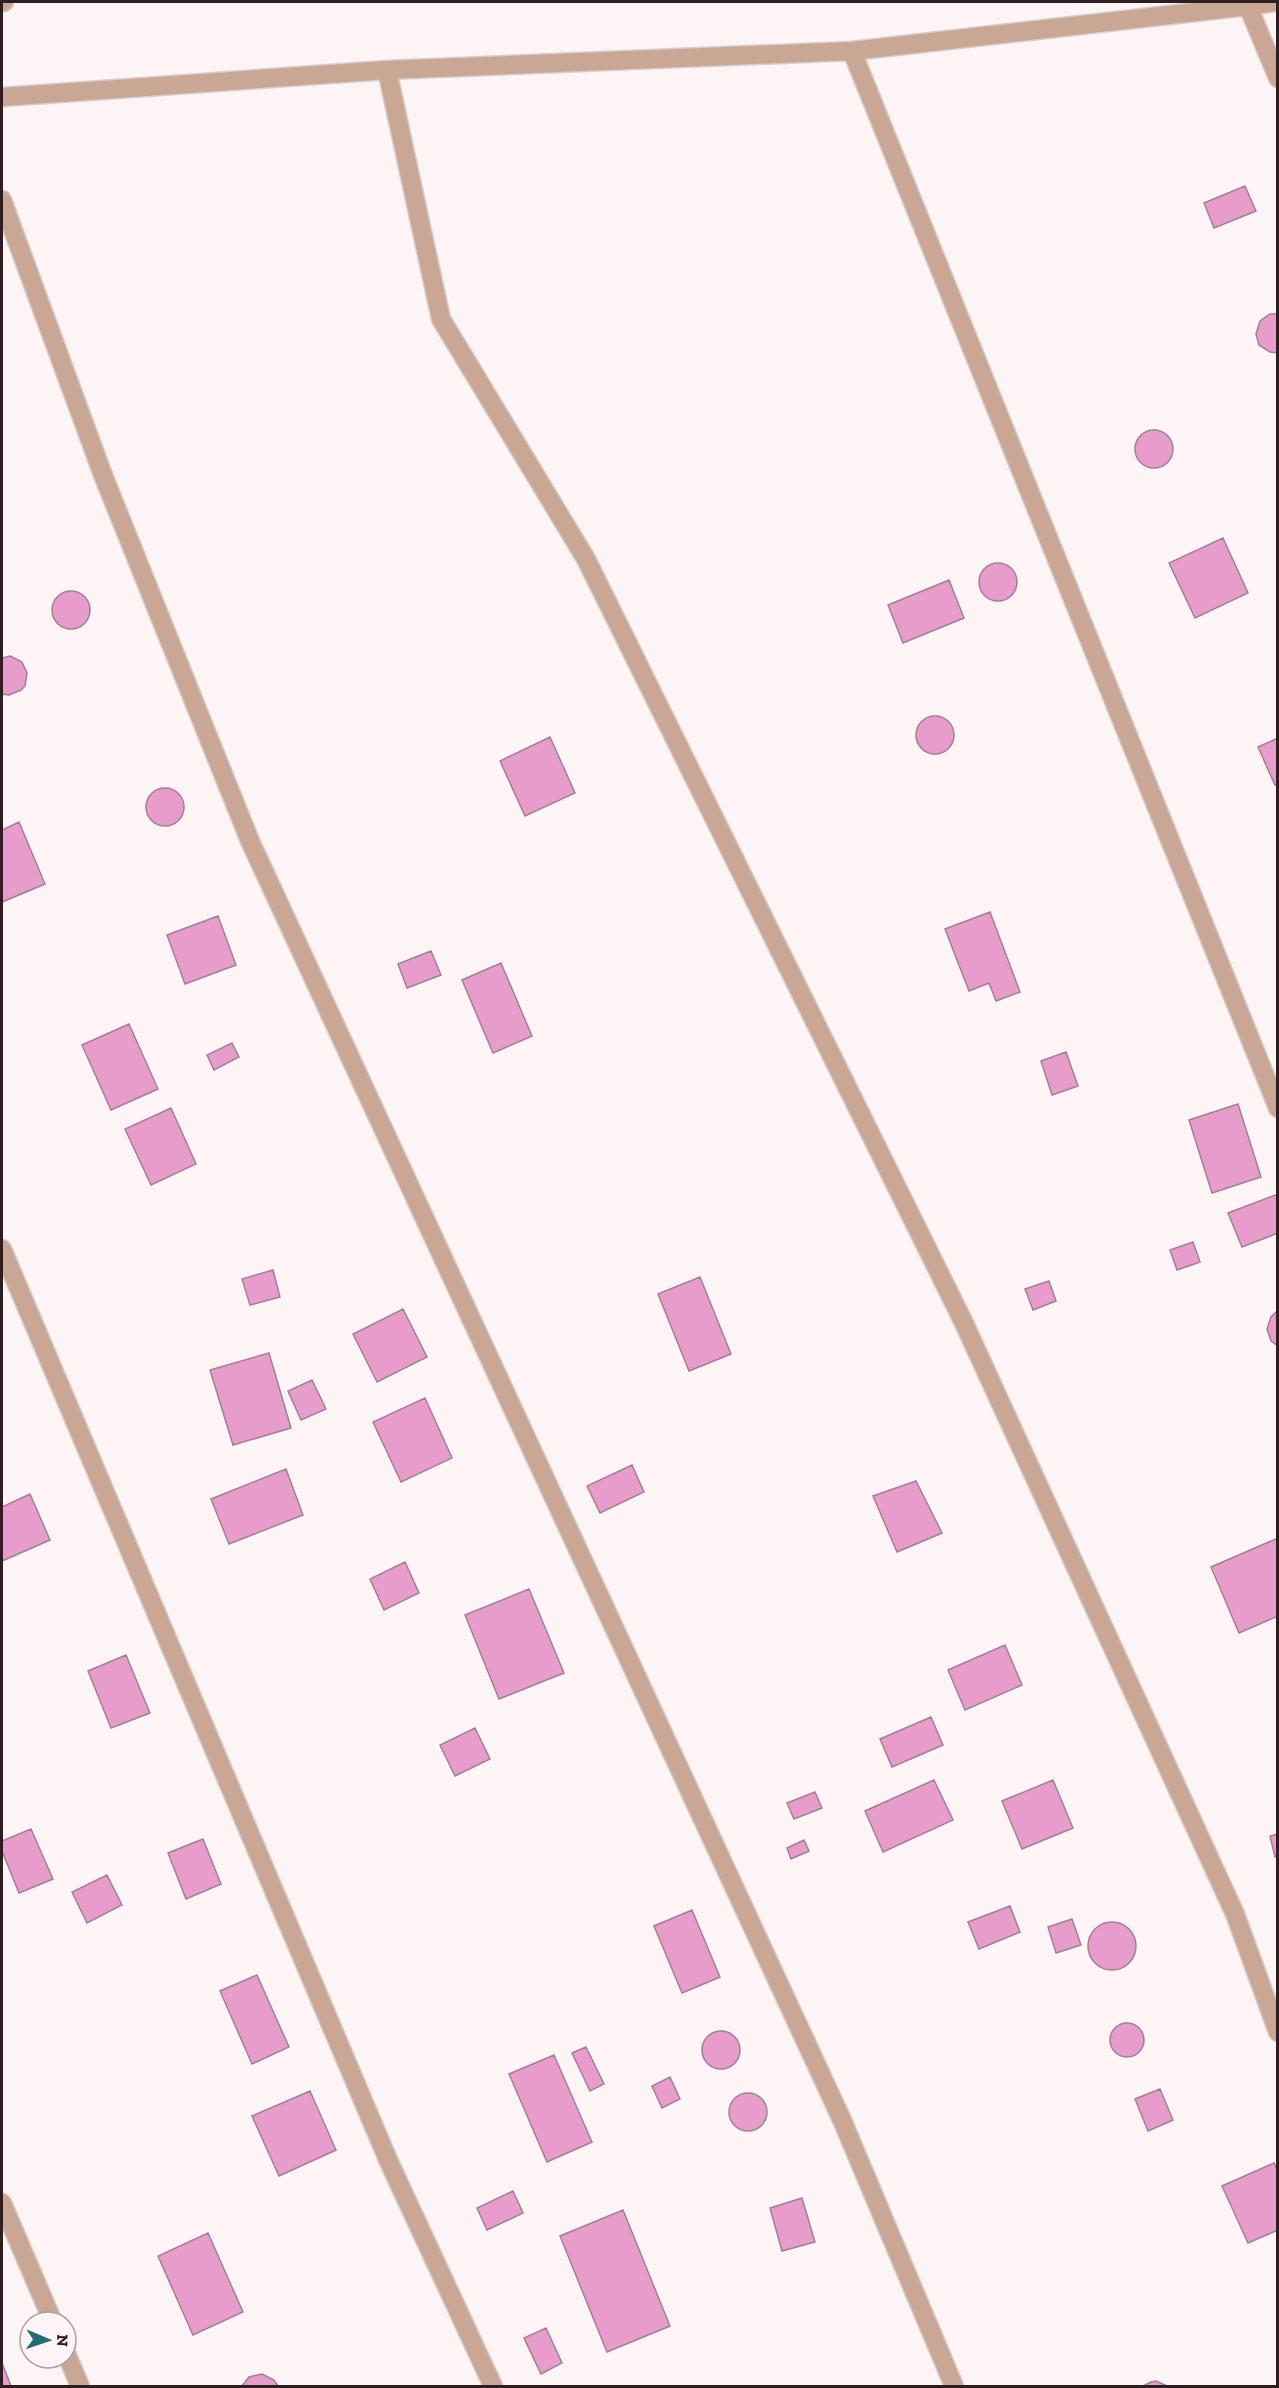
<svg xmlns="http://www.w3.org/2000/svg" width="1279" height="2388" viewBox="0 0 1279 2388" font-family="'Zilla Slab',serif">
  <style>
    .building { fill: #e89ccb; stroke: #a18094; stroke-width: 1.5 }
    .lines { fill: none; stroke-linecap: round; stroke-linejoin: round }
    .minor-casing { stroke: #d8cdce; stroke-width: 21 }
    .minor { stroke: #caa794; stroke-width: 18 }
  </style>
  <rect width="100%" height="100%" fill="#fdf4f5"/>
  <path class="building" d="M1245,186L1256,211L1214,228L1204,203Z
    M1270,314H1278L1277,353L1270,352L1259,345L1256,334L1260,321Z
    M1135 449a19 19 0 1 1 38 0a19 19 0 1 1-38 0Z
    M1223,538L1248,593L1195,618L1169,563Z
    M979 582a19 19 0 1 1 38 0a19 19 0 1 1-38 0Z
    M949,580L964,618L903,643L888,605Z
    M52 610a19 19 0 1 1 38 0a19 19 0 1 1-38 0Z
    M10,656L22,662L27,673L25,686L21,690L9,695L2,694V658Z
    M916 735a19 19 0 1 1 38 0a19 19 0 1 1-38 0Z
    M550,737L575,793L525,816L500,761Z
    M1278,738V784L1275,785L1258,747Z
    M146 807a19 19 0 1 1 38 0a19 19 0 1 1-38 0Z
    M19,822L45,884L2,902V830Z
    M990,912L1020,992L996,1001L989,983L969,991L945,929Z
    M218,916L236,965L185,984L167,935Z
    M431,951L441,975L407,988L398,964Z
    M501,963L532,1036L493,1053L462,980Z
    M129,1024L158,1089L111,1110L82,1045Z
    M232,1043L239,1057L214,1070L207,1055Z
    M1066,1052L1078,1086L1052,1095L1041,1061Z
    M1238,1104L1261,1177L1212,1193L1189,1120Z
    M171,1108L196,1164L151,1185L125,1129Z
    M1278,1194V1233L1242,1247L1228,1213Z
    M1193,1242L1200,1262L1177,1270L1170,1250Z
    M273,1270L280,1297L250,1305L242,1279Z
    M700,1277L731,1354L689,1371L658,1294Z
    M1049,1281L1056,1301L1033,1310L1025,1289Z
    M403,1309L427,1357L377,1382L353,1334Z
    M1276,1312H1278V1346L1271,1341L1267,1329L1271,1317Z
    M269,1353L291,1428L233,1445L210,1370Z
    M312,1380L326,1409L301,1420L288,1391Z
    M425,1398L452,1458L401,1482L373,1422Z
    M632,1465L644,1492L600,1513L587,1486Z
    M286,1469L303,1515L229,1544L211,1499Z
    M916,1481L942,1533L897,1552L873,1496Z
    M30,1494L50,1540L2,1561V1507Z
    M1278,1538V1616L1239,1633L1211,1567Z
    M405,1562L419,1593L384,1610L370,1579Z
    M529,1589L564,1673L499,1699L465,1615Z
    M1005,1645L1022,1685L965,1710L948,1670Z
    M126,1655L150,1713L111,1728L88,1671Z
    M931,1717L943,1745L892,1767L880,1739Z
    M475,1728L490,1759L455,1776L440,1745Z
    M934,1780L953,1820L883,1852L865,1811Z
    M1053,1780L1073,1828L1022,1849L1002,1801Z
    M815,1792L822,1808L794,1819L787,1803Z
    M31,1829L53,1879L19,1893L2,1851V1841Z
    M1278,1834V1856L1275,1857L1270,1836Z
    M203,1839L221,1884L186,1899L168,1853Z
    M804,1840L809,1851L791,1859L787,1848Z
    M107,1875L122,1905L87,1923L72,1892Z
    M1010,1906L1020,1932L979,1949L968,1922Z
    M692,1910L720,1977L682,1993L654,1926Z
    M1072,1919L1081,1945L1056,1953L1048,1927Z
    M1088 1946a24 24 0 1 1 48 0a24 24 0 1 1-48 0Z
    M257,1975L289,2047L252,2064L220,1991Z
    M1110 2040a17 17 0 1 1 34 0a17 17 0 1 1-34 0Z
    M702 2050a19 19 0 1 1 38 0a19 19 0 1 1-38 0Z
    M586,2047L604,2084L590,2091L572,2053Z
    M554,2055L592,2142L547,2162L509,2074Z
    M670,2077L680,2099L662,2108L652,2086Z
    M1160,2089L1173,2120L1148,2131L1135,2099Z
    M310,2091L336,2150L279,2176L252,2116Z
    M729 2112a19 19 0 1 1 38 0a19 19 0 1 1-38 0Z
    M1274,2163L1278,2171V2230L1248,2243L1222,2186Z
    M513,2191L523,2213L487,2230L477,2208Z
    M802,2198L815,2242L782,2251L770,2208Z
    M623,2210L670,2326L607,2352L560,2236Z
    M208,2233L243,2312L193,2335L158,2256Z
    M546,2328L562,2363L541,2374L524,2338Z
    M2,2363L11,2386H2Z
    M262,2374L274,2380L278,2386H242L249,2377Z
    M1156,2381L1167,2386H1143L1151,2382Z"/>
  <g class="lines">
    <defs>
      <path id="minor" d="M2,2H4
        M1238,4L1248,6L1278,78
        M852,51L1278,1108
        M387,70L441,319L586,559L963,1321L1235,1914L1278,2032
        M2,97L387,70L852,51L1248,6L1274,2
        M2,200L103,475L250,841L842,2120L954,2386
        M2,1249L389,2162L493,2386
        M2,2203L53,2322
        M66,2353L80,2386"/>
    </defs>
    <use href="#minor" class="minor-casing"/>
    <use href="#minor" class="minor"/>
  </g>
  <rect width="1279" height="2388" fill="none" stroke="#2e1e1f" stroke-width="6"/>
  <g transform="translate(48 2340) rotate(92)"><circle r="28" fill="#fdf4f5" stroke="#aa9e9f" stroke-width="1.5"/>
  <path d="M0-4.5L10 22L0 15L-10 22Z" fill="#226d75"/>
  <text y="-9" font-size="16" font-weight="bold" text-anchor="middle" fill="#2e1e1f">N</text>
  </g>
</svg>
